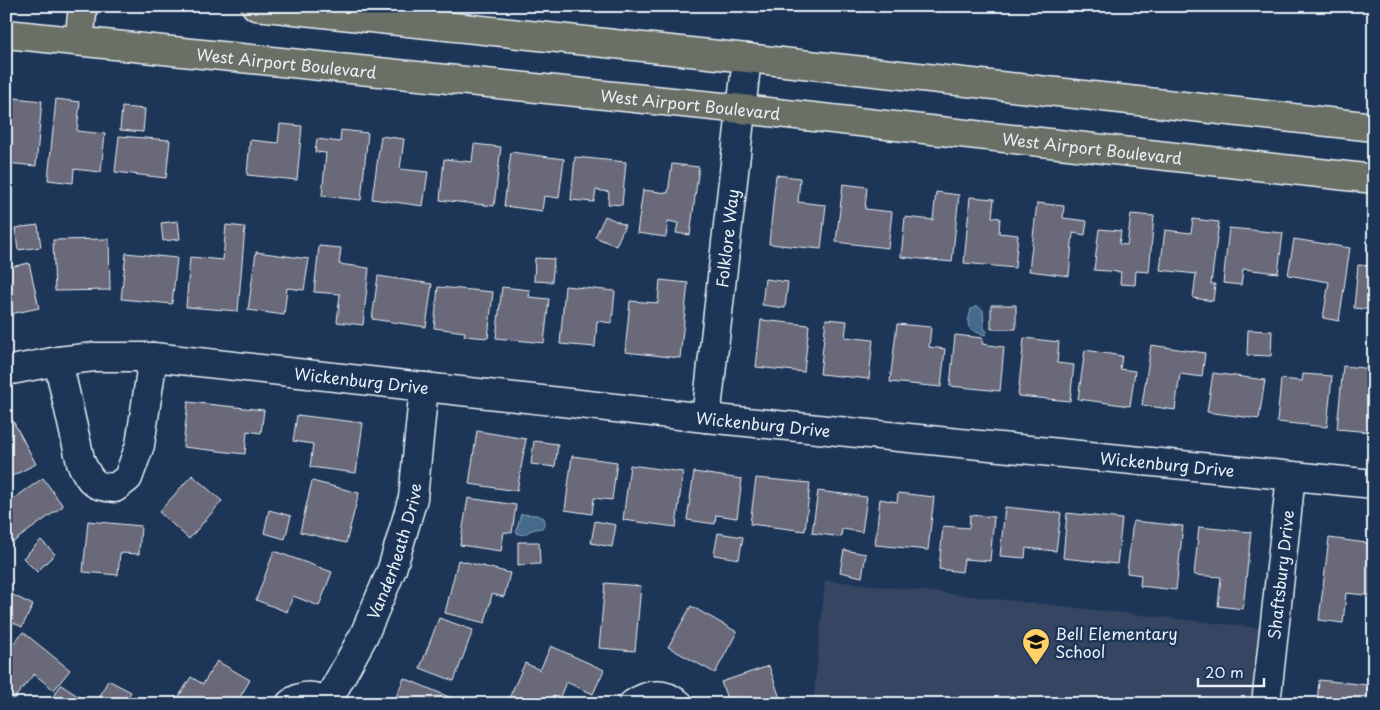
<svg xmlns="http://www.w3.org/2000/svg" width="1380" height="710" viewBox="0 0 1380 710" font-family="'Playpen Sans',sans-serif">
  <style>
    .built { fill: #344562 }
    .water { fill: #446b8b; stroke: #86a1b7 }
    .building { fill: #69697a; stroke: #e8f1f8 }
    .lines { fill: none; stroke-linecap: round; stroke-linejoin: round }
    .minor-casing { stroke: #e8f1f8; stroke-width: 31 }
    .major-casing { stroke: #e8f1f8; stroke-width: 31 }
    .minor { stroke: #1d3557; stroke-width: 28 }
    .major { stroke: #6b7065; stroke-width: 28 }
    .labels { text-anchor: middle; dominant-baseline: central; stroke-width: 5; stroke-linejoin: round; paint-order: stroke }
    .street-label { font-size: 16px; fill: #e8f1f8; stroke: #1d3557 }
    .poi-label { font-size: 16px; fill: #e8f1f8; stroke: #1d3557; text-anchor: start }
  </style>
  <rect width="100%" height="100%" fill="#1d3557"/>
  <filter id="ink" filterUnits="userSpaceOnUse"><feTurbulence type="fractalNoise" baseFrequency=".02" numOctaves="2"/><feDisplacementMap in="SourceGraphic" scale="10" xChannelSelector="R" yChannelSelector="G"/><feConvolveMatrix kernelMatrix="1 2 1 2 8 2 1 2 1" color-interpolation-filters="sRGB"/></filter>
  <g filter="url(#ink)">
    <path class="built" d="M825,580L1260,628L1251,704H813Z"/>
    <path class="water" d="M977,306L983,310L984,328L986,330L987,333L985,335C966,329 966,329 971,309Z
      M521,514L537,515L544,518L545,523L542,528C538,529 533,529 530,531C524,534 522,537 516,532Z"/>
    <path class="building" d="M6,97L42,101L36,166L6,163Z
      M56,99L80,102L77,131L105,134L101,172L74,169L73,183L48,180Z
      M122,107L145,109L143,132L120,130Z
      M280,124L302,126L297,180L247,175L250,140L278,143Z
      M341,130L368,133L361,200L322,196L326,153L315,152L317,139L340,142Z
      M119,136L170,140L166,178L115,172Z
      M381,136L404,139L400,169L428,172L423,206L372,199Z
      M474,144L501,147L494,206L440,200L444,159L472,162Z
      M511,152L564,159L559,198L544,196L542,211L504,206Z
      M575,157L626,162L622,205L608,204L609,192L596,190L594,202L571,200Z
      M672,164L699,167L690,235L676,233L678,223L668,221L666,237L637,233L643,190L668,193Z
      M776,175L800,178L798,202L826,205L821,249L769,244Z
      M843,184L867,187L865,209L892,212L888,248L836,242Z
      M936,192L959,195L952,262L901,257L905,217L933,220Z
      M970,197L994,199L992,217L1000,218L999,233L1018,235L1015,268L964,263Z
      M1037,203L1064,206L1063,218L1087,221L1085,235L1073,233L1069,276L1029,271Z
      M1131,214L1154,216L1149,272L1136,271L1135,285L1120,284L1121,272L1094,270L1099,229L1121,231L1119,244L1127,245Z
      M605,216L625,225L616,246L595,237Z
      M1193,219L1219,222L1211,284H1215L1213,301L1193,298L1196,274L1160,270L1165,230L1191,233Z
      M178,221L180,239L163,241L161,223Z
      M38,225L41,247L18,250L15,228Z
      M226,225L245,227L238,311L186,307L190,257L223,260Z
      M1229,228L1283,233L1278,273L1243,269L1241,285L1223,283Z
      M109,239L110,290L55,291L53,240Z
      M1294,239L1350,248L1339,321L1323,318L1329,282L1288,275Z
      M319,246L341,248L339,264L369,268L363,325L337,322L340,294L314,292Z
      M256,252L309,259L304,290L287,288L284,315L248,310Z
      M126,253L177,258L172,304L121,299Z
      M535,258L554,259L552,282L534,281Z
      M29,263L39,308L6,315V268Z
      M1358,265L1374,266V310L1354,308Z
      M378,276L432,284L426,327L372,319Z
      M765,279L788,282L785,308L762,305Z
      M660,280L688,283L680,358L625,352L630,301L658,303Z
      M565,286L615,291L612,323L597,321L595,347L560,344Z
      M438,287L493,292L488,338L464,336L465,332L434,328Z
      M502,287L530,290L529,297L549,299L544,343L496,338Z
      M991,305H1016V329H991Z
      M826,319L847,321L845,337L873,340L869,379L820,374Z
      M761,320L809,325L804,372L756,367Z
      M897,324L931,327L929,347L945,349L941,387L890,382Z
      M1248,330L1272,331L1271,356L1247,355Z
      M955,335L983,338L982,344L1004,347L1000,391L950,386Z
      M1024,338L1059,342L1057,363L1074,365L1070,401L1018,396Z
      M1151,345L1205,353L1202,377L1180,374L1175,410L1142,405Z
      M1085,350L1122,356L1120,369L1135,371L1130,406L1078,399Z
      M1343,366L1374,369V394L1370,432L1337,429Z
      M1213,373L1265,380L1259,419L1207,412Z
      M1303,374L1332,376L1327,427L1277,422L1281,379L1302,381Z
      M188,402L264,410L261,433L247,431L245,454L183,447Z
      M297,415L363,423L356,473L310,467L313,444L293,441Z
      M11,417L36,464L6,479V419Z
      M477,431L526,439L517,491L469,484Z
      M534,441L558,444L555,467L531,464Z
      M572,456L617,462L612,500L594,498L592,514L565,510Z
      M630,465L683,472L676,527L623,520Z
      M694,472L742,479L737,518L716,515L715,524L687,520Z
      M192,475L222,501L189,539L159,512Z
      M43,478L63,506L13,542L6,533V504Z
      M756,478L810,483L805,531L750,524Z
      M312,481L359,493L346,543L300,532Z
      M818,491L867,497L862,532L842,529L841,537L812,533Z
      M898,493L934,497L928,550L875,545L880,499L897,502Z
      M468,498L516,505L512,533L504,532L501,551L460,545Z
      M1005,507L1061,513L1056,551L1026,548L1025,558L1000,556Z
      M269,510L291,516L285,539L264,533Z
      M1067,513L1122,519L1117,564L1063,558Z
      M970,515L994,517L990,561L964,559L962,572L939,569L943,526L969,528Z
      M88,521L141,526L139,554L120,553L118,575L83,572Z
      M595,521L616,525L612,547L591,543Z
      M1133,521L1183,526L1176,590L1140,586L1141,575L1127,573Z
      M1199,527L1251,532L1243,609L1218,606L1221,577L1194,575Z
      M718,533L743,537L739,559L714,555Z
      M1329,538L1374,544V596L1346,593L1343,623L1319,620Z
      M41,540L55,554L37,572L23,558Z
      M518,542H539L540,564L518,565Z
      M844,550L866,554L862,577L840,572Z
      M274,551L332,572L319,606L293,596L287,612L256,600Z
      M458,560L510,573L504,597L492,594L485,623L445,613Z
      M605,583L641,586L635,651L599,648Z
      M11,594L33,605L22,627L6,619V603Z
      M691,606L737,632L715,673L668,647Z
      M439,618L473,630L454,681L420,668Z
      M23,632L70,670L54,690L34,674L11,702L6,698V652Z
      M551,646L604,670L593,694L566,682L557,704H552L534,696L531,704H522L509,698L525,663L540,670Z
      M217,661L250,680L236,704H180L176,701L191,677L203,684Z
      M769,666L782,704H729L721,682Z
      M404,678L454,699L452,704H393Z
      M108,680L131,692L124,704H110L99,698Z
      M1319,680L1368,685L1366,704H1317Z
      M61,685L90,704H48Z"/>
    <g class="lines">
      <defs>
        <g id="minor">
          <path d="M58,361L81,463C91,482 93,487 115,488L128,478L140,445L153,357"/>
          <path id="s1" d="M6,371L58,361L95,357H153L706,418L1374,484"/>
          <path id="s2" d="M706,418L747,58"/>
          <path id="s3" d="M327,702L364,635L392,569L413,498L424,387"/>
          <path d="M290,704C301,694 316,694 328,704"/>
          <path d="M633,704C648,693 664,692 679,704"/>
          <path id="s4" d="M1266,704L1291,476"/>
        </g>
        <g id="major">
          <path d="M256,6L747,58L1374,127"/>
          <path id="s5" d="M6,34L742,109L1374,179"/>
          <path d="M79,41L83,6"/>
        </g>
      </defs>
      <use href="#minor" class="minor-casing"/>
      <use href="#major" class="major-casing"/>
      <use href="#minor" class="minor"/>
      <use href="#major" class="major"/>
    </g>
  </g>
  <defs>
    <symbol id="school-pin" viewBox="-11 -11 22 30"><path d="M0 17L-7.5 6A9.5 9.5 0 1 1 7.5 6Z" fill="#ffd166" stroke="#1d3557"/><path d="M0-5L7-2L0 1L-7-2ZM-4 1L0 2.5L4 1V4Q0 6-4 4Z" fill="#111"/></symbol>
  </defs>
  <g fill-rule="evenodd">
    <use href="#school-pin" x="1020" y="626" width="32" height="43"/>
  </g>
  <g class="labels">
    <g class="street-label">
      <text stroke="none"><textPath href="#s5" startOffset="282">West Airport Boulevard</textPath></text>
      <text stroke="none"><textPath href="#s5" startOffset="688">West Airport Boulevard</textPath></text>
      <text stroke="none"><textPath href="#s5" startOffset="1092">West Airport Boulevard</textPath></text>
      <text stroke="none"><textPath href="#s2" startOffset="181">Folklore Way</textPath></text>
      <text stroke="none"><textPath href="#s1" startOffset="358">Wickenburg Drive</textPath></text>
      <text stroke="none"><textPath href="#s1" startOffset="762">Wickenburg Drive</textPath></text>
      <text stroke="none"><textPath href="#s1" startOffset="1168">Wickenburg Drive</textPath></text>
      <text stroke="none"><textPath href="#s3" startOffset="166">Vanderheath Drive</textPath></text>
      <text stroke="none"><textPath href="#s4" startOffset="130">Shaftsbury Drive</textPath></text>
    </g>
    <g class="poi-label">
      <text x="1055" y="633">Bell Elementary<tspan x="1055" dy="18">School</tspan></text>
    </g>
  </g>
  <rect width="1380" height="710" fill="none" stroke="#1d3557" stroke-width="25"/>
  <rect x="12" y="12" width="1355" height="685" fill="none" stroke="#e8f1f8" stroke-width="2" filter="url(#ink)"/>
  <path d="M1198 678v8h66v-8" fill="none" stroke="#e8f1f8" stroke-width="2.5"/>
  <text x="1205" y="678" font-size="15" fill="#e8f1f8" stroke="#1d3557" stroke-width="4" paint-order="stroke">20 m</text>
</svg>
